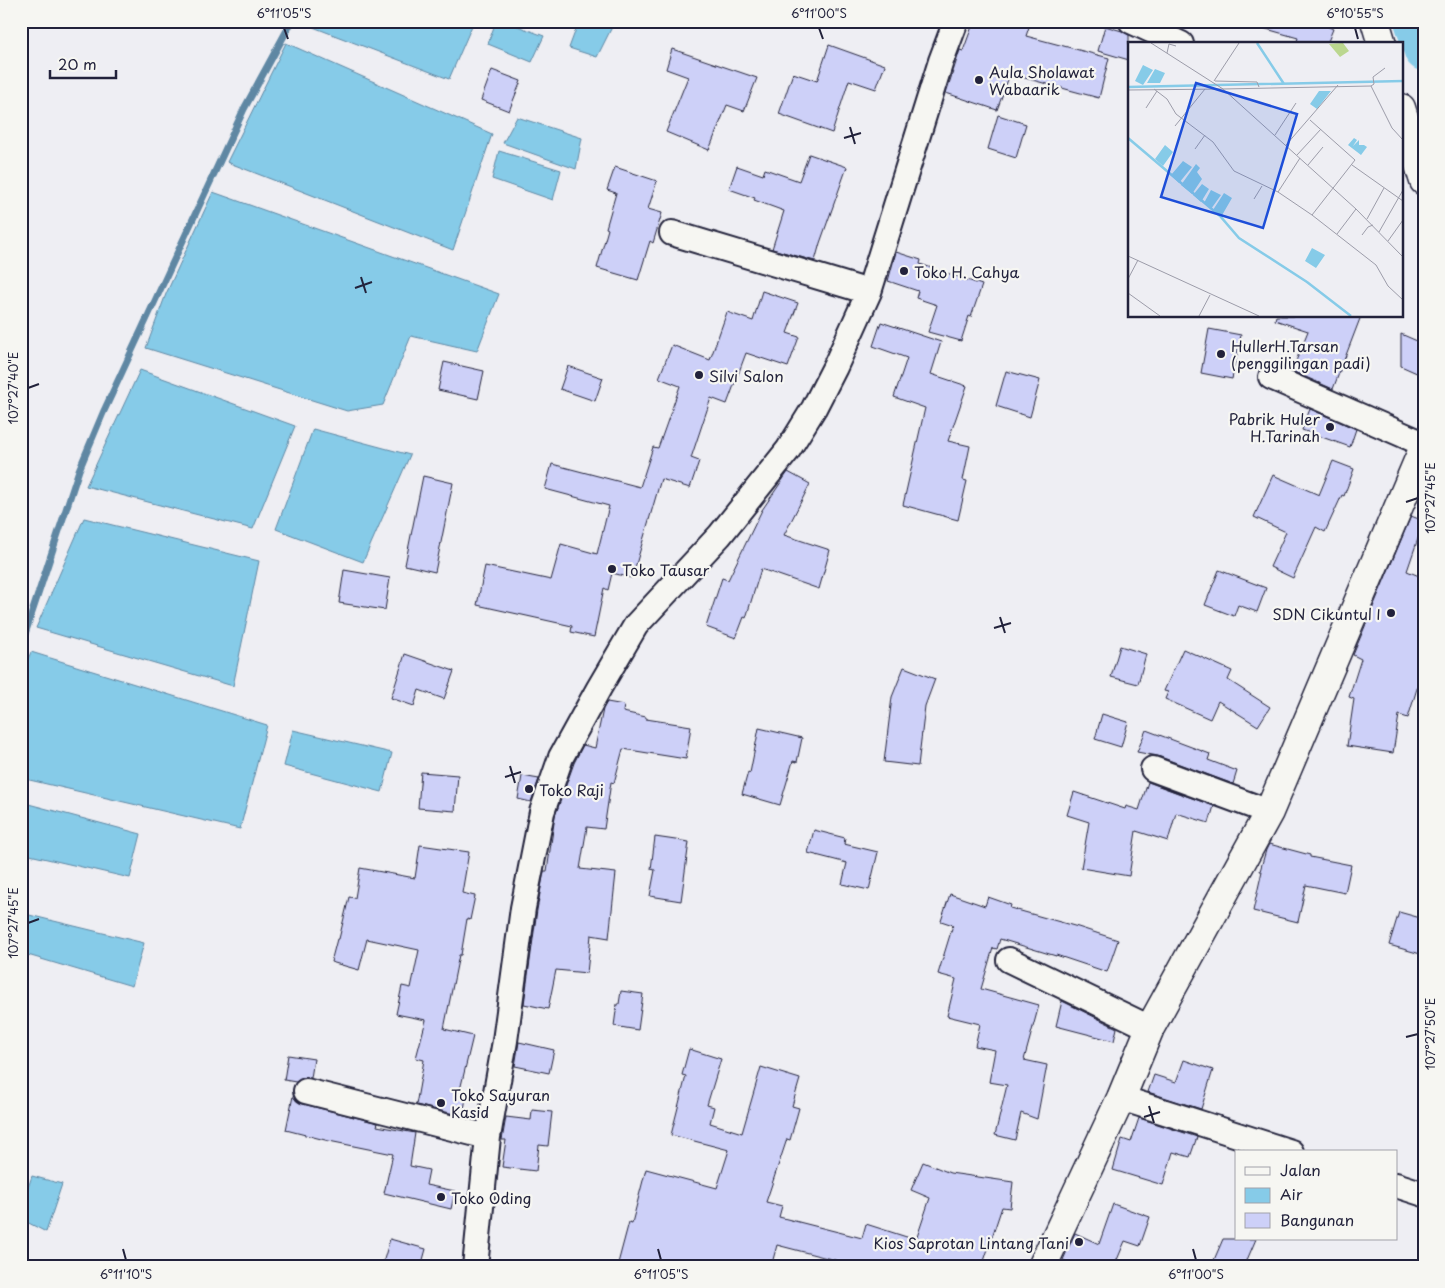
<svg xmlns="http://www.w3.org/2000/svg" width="1445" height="1288" viewBox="0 0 1445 1288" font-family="'Playpen Sans',sans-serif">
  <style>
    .water { fill: #86cbe8; stroke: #5e87a3 }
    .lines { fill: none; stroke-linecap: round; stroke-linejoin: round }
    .stream { stroke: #5e87a3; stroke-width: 7 }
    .river { stroke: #86cbe8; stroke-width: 40 }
    .building { fill: #cdd0f8; stroke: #22223b }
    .street-casing { stroke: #22223b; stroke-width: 28 }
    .secondary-casing { stroke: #22223b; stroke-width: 31 }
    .street { stroke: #f6f6f2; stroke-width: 24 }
    .secondary { stroke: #f6f6f2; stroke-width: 28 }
    .ticks { fill: none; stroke: #22223b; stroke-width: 2 }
    .poi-dot { fill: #22223b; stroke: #f6f6f2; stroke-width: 2 }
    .labels { text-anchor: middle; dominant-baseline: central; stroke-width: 4.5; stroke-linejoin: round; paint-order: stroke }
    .poi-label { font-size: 15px; fill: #22223b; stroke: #f6f6f2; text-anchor: start }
    .inset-river { fill: none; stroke: #86cbe8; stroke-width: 2.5 }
    .inset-road { fill: none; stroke: #9c9ca9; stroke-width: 1 }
    .view { fill: #1d4ed8; fill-opacity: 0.15; stroke: #1d4ed8; stroke-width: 2.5 }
    .inset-edge { fill: none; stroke: #22223b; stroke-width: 2.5 }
    .neatline { fill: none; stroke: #22223b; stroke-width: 2 }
    .ticks-label { font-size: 12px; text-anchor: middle; fill: #22223b }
  </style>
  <rect width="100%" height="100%" fill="#eeeef3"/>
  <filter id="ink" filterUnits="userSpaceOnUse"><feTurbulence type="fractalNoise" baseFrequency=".02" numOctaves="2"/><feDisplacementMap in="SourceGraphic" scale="10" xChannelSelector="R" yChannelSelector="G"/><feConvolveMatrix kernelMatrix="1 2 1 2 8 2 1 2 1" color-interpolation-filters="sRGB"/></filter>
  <g filter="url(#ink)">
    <path class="water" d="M316,21H474L449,79L313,27Z
      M496,21H504L544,36L532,62L488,44Z
      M579,21H615L597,57L569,48Z
      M286,43L492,134L453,250L227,162Z
      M517,117L582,138L576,169L503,143Z
      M499,151L561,170L553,200L492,179Z
      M213,192L499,294L477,351L411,336L383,405L347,411L146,348L166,294Z
      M140,370L295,426L253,529L86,486Z
      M313,429L410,455L363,562L276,529Z
      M84,518L259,561L233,686L36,628Z
      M31,652L267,725L240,829L21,778V675Z
      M293,730L392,753L382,792L284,766Z
      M21,802L141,834L130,878L21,853Z
      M21,913L144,943L132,986L21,953Z
      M32,1176L62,1184L46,1232L21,1219V1208Z"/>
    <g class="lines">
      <path class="stream" d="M21,646L79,470L103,413L244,109L292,21"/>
      <path class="river" d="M1414,21L1424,51"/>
    </g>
    <path class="building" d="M974,21H1031L1026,36L1109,58L1099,98L1010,74L997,110L946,93L960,50L963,51Z
      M1257,21H1316L1333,29L1327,44H1296L1298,38L1256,26Z
      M1105,26L1122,31L1129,35V60L1098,51Z
      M829,45L885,65L876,89L849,80L832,133L779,114L793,73L817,81Z
      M672,49L757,78L744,111L727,105L709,150L666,132L688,77L666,69Z
      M492,70L521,81L509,111L481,100Z
      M998,115L1026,124L1016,158L988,149Z
      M809,154L847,167L820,243L815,261L772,249L784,211L754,200L755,198L729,189L737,166L763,175L765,169L799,181Z
      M615,167L657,181L648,209L662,213L653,243L650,241L638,280L597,268L608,229L606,228L616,193L607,190Z
      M896,252L921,260L920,264L982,285L971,317L969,316L961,341L928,332L937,305L916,298L918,291L888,281Z
      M762,291L798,303L787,333L799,337L788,367L746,353L727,404L711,398L691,458L699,461L690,488L661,479L632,578L612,573L608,590L604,588L594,637L571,632L572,626L477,605L485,566L551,580L561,544L597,554L609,506L545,489L552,464L640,487L653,447L658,448L680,386L659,378L672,345L710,360L727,312L753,321Z
      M1276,316H1361L1333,389L1292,371L1308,331L1275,320Z
      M881,322L941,342L931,374L967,386L948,441L970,446L963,480L967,481L958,520L903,505L925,408L894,397L907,358L873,346Z
      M1209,329L1241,335L1232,379L1201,373Z
      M1401,334L1424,344V364L1419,374L1401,366Z
      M444,362L484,371L478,399L438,390Z
      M568,366L603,378L595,401L560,389Z
      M1006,371L1040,380L1030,417L996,406Z
      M1310,409L1356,429L1350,447L1302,430Z
      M1333,461L1354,469L1344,496L1342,495L1325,532L1316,527L1293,578L1270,567L1286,532L1254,517L1273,475L1319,495Z
      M788,472L810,484L784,535L830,550L819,589L761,569L746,618L744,617L736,638L706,627L722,578L728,580L762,510Z
      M423,476L453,483L435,572L405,565Z
      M1411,516L1424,521L1407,571L1424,578V684L1419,682L1408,718L1399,715L1393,753L1347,746L1354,699L1349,697L1361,659L1353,655Z
      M344,570L390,578L385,610L339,603Z
      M1219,570L1266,588L1257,612L1238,605L1234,616L1205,605Z
      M1120,646L1146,654L1138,684L1111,677Z
      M1183,649L1232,671L1228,680L1270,707L1258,726L1218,701L1210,719L1165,699L1168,692L1164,691Z
      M405,654L454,671L444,699L419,690L414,706L391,698Z
      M904,667L935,679L925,706L918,766L884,762L892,697Z
      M607,702L624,705L623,712L646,717V719L691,726L686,759L623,749L614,783L611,782L604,829L587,827L580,869L616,873L609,938L591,935L587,973L556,970L548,1009L524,1004L537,910L544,871H547L555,816L574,763L583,745L595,748L603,709Z
      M1102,714L1128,722L1121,747L1095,739Z
      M759,728L802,738L797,762L793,761L780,805L742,794L748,772L750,773Z
      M1146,730L1210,754L1208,760L1237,771L1233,784L1158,756L1137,752Z
      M421,772L458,775L455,811L418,808Z
      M522,776L539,779L531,802L518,799Z
      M1148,782L1214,806L1209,823L1176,813L1168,841L1136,831L1129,876L1081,868L1089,822L1067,815L1074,792L1125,809L1126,806L1139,810Z
      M814,830L845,838L844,844L878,852L869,890L842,884L847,863L808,853Z
      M655,837L689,842L681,901L650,896L655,870L651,869Z
      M1269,844L1310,855V857L1351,865L1345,893L1306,885L1298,922L1253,911L1262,871H1260L1266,850Z
      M420,845L469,852L462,893L475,896L470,920L467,919L461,955H459L444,1029L473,1036L460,1090L467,1091L463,1116L416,1105L424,1060L416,1058L426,1020L396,1014L402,986L411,988L419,950L367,939L359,970L331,962L337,939H339L349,897L355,898L360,868L415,878Z
      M950,894L985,906L988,897L1011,905L1010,908L1078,927L1118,940L1107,972L1056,955V956L1000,939L997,949L993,948L981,989L1039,1005L1024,1060L1047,1065L1037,1119L1021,1113L1015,1140L995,1135L1007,1085L989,1082L995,1050L975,1046L980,1024L947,1016L956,979L938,974L953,925L941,921Z
      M1399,912L1424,919V955L1389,945Z
      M621,991L643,994L638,1030L614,1026L617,1004H619Z
      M1062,1001L1117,1028L1114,1041L1056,1026Z
      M519,1042L554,1050L549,1073L515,1066Z
      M689,1049L721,1059L707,1105L714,1107L710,1123L742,1133L761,1067L800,1079L792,1106L799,1108L790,1140L787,1139L766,1202L782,1206L779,1217L862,1238L866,1224L916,1240L930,1198L911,1190L923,1162L950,1173L1013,1182L1010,1208L1002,1207L982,1267H862L777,1245L771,1267H617L629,1222L632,1223L646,1169L717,1188L729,1150L671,1135L686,1076L682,1075Z
      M288,1055L314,1059L311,1078H303L296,1082L284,1080Z
      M1184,1060L1213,1070L1201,1109L1148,1092L1154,1075L1176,1082Z
      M293,1096L297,1101L303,1104L378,1123L377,1126L415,1133L410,1166L429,1170L426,1185L455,1191L451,1209L384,1193L393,1154L329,1141L286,1130Z
      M532,1110L552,1112L548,1146L539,1145L536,1171L502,1167L506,1140H502L506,1117L531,1120Z
      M1139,1118L1197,1137L1190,1157L1173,1152L1163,1185L1113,1170L1122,1139L1131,1142Z
      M1113,1204L1150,1217L1140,1246L1125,1241L1114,1267H1078L1063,1260L1075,1233L1099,1244Z
      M390,1239L426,1249L421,1267H395L383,1263Z
      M1223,1239H1256L1244,1267H1211Z"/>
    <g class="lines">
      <defs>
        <path id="street" d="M1131,21L1181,44
          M672,233L869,292
          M1271,377L1424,444
          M1153,769L1269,812
          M1009,960L1150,1028
          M306,1091L488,1137
          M1121,1098L1291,1152
          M1396,1185L1424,1194
          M475,1267L488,1137L505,1041L523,908L542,812L561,757L599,688L636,625L720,535L788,450L814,408L835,367L869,292L941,61L956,21"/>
        <path id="secondary" d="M1375,21L1382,44
          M1401,108L1424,181
          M1042,1267L1121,1098L1150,1028L1269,812L1424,447"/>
      </defs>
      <use href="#street" class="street-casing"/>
      <use href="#secondary" class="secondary-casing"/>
      <use href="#street" class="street"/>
      <use href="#secondary" class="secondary"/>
    </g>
  </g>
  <path class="ticks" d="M284,28L288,39M819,28L823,39M1355,28L1358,39M850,127L855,144M844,138L861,133M361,277L366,293M355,288L372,282M28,388L39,384M1406,502L1418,498M1000,617L1005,633M994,628L1011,623M510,766L515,783M505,777L521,772M28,923L39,919M1406,1037L1418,1034M1149,1106L1154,1123M1144,1117L1160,1112M123,1249L126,1260M658,1249L661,1260M1193,1249L1196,1260"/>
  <g class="poi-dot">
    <circle cx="979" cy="80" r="5"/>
    <circle cx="904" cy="271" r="5"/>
    <circle cx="1221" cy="354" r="5"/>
    <circle cx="699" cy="375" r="5"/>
    <circle cx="1330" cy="427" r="5"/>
    <circle cx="612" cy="569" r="5"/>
    <circle cx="1391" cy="613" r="5"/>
    <circle cx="529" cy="789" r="5"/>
    <circle cx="441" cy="1103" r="5"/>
    <circle cx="441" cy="1197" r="5"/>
    <circle cx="1079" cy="1242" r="5"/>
  </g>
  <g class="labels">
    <g class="poi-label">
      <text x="989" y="71">Aula Sholawat<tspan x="989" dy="17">Wabaarik</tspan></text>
      <text x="914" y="271">Toko H. Cahya</text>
      <text x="1231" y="345">HullerH.Tarsan<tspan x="1231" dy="17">(penggilingan padi)</tspan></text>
      <text x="709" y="375">Silvi Salon</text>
      <text x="1320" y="418" text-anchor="end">Pabrik Huler<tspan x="1320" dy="17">H.Tarinah</tspan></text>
      <text x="622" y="569">Toko Tausar</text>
      <text x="1381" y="613" text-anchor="end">SDN Cikuntul I</text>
      <text x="539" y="789">Toko Raji</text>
      <text x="451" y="1094">Toko Sayuran<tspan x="451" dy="17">Kasid</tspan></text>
      <text x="451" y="1197">Toko Oding</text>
      <text x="1069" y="1242" text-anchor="end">Kios Saprotan Lintang Tani</text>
    </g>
  </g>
  <g transform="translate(1128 42)">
    <rect width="275" height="275" fill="#eeeef3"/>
    <path d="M215,1L221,9L212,15L201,2Z" fill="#bbd78f"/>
    <path d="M15,23L25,28L15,43L7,39ZM27,27L37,31L32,41H19ZM191,49H203L189,67L182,62ZM226,96L229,98L225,104L231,98V103H236L231,110L236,103L239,105L233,113L220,103ZM37,103L45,110L35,124L27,117ZM55,119L64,125L51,141L43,133ZM68,122L72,126L69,130L74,137L64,152L53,143ZM74,142L81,147L73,160L65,153ZM83,148L93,153L83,167L76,161ZM96,151L104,156L93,175L85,168ZM184,206L197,213L188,226L177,219Z" fill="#86cbe8"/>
    <path class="inset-river" d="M129,1L156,42M0,45L275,39M0,96L92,174L111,196L179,240M179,240L223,274"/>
    <path class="inset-road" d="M23,1L95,47L243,44L246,42L245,35L257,26M39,11L41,2L48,4M86,39L111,1M87,39L129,40L131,45M243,44L264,86L275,98M26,47L39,57L48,72L85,100L106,129L150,150L184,173L248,223L260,244L275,258M0,48L95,47L228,167L275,215M18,66L29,49M182,78L227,118L184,173M47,84L77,47M147,93L168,61M158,103L210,43M67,107L77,93M169,113L193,87M180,123L195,105M224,123L275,159M150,150L172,116M126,157L134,144M239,177L256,146M251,190L275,148M209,192L228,167M234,193L240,185L245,183M260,199L275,178M0,214L131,274M0,237L10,218M0,251L32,274M71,274L82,253"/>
    <path class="view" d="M68,41L169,72L135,186L33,155Z"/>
    <rect width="275" height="275" class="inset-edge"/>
  </g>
  <rect width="1445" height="1288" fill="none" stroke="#f6f6f2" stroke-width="55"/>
  <rect x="1235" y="1150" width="162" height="90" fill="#f6f6f2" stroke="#a1a1a9"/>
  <rect x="1245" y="1167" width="25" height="8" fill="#f6f6f2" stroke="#a1a1a9"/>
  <text x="1280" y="1176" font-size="15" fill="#22223b">Jalan</text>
  <rect x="1245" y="1188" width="25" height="15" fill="#86cbe8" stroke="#a1a1a9"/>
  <text x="1280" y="1200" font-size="15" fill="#22223b">Air</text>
  <rect x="1245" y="1213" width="25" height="15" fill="#cdd0f8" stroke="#a1a1a9"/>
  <text x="1280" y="1226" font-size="15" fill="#22223b">Bangunan</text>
  <path d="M50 70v8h66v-8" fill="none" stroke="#22223b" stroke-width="2.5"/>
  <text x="58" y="70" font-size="15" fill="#22223b" stroke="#f6f6f2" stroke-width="4" paint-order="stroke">20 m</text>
  <rect x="28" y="28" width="1390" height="1232" class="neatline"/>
  <g class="ticks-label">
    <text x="284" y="18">6°11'05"S</text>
    <text x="819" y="18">6°11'00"S</text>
    <text x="1355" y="18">6°10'55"S</text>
    <text transform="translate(14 388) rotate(-90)" y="4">107°27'40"E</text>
    <text transform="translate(1431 498) rotate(-90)" y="4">107°27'45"E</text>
    <text transform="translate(14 923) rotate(-90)" y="4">107°27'45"E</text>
    <text transform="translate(1431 1034) rotate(-90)" y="4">107°27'50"E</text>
    <text x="126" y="1279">6°11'10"S</text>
    <text x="661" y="1279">6°11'05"S</text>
    <text x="1196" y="1279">6°11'00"S</text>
  </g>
</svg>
